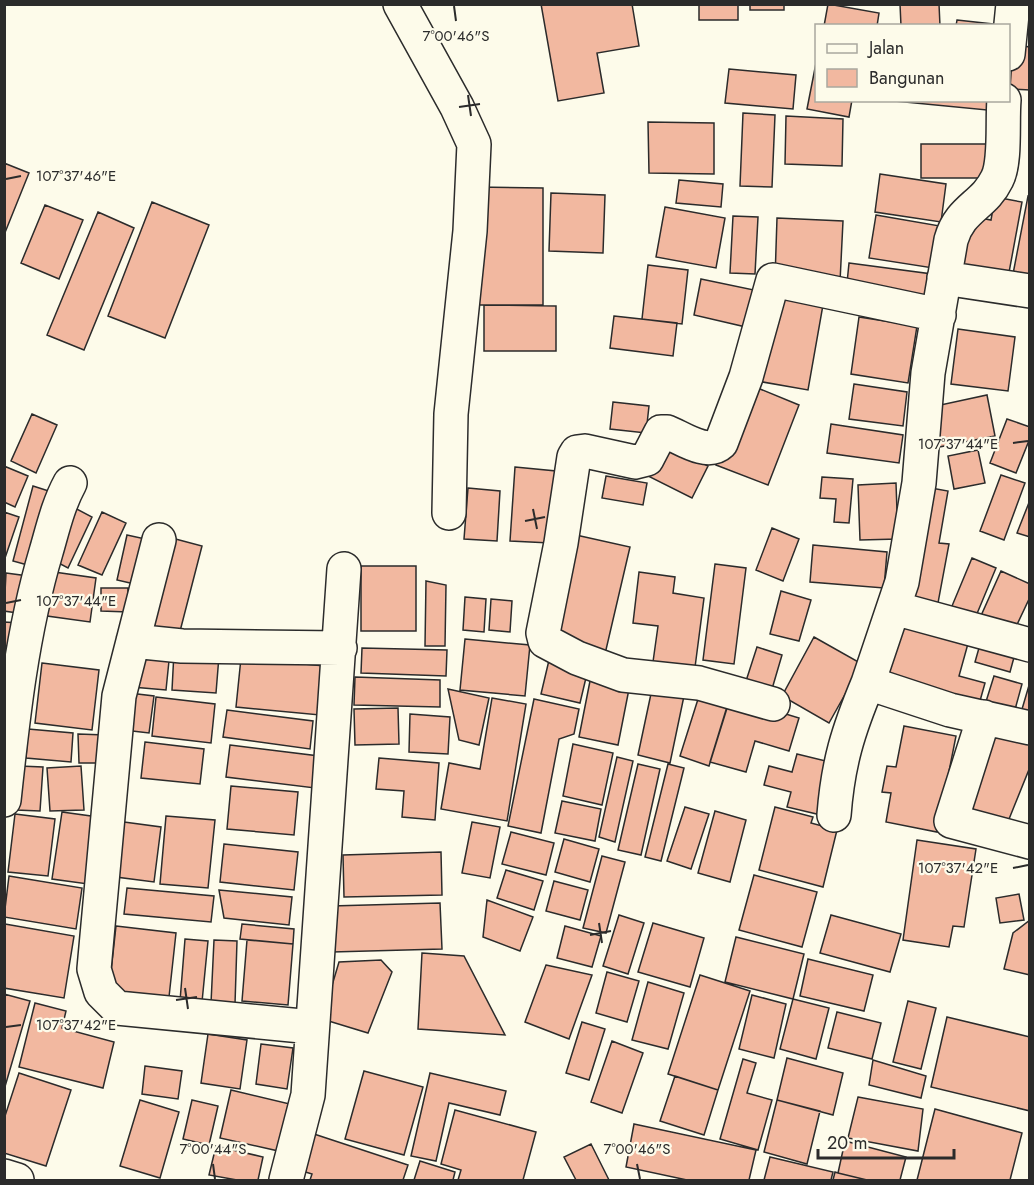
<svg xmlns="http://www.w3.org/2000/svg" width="1034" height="1185" viewBox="0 0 1034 1185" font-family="Jost,sans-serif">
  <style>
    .building { fill: #f2b8a0; stroke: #2b2b2b; stroke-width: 1.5 }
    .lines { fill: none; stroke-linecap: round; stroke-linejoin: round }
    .street-casing { stroke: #2b2b2b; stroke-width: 36 }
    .street { stroke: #fdfbea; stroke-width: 33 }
    .ticks { fill: none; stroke: #2b2b2b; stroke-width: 2 }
    .ticks-label { font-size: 15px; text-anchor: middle; fill: #2b2b2b; stroke: #fdfbea; stroke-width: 4.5; stroke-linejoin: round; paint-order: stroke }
  </style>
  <rect width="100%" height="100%" fill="#fdfbea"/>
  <path class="building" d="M541,4H632L639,46L597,53L604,93L558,101Z
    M699,4H738V20H699Z
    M750,4H784V10H750Z
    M828,4L879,13L877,26H824Z
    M900,4H939L940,26H901Z
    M957,20L1002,25V26H956Z
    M1013,45L1030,47V90L1010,89Z
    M816,63V100H852L849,117L807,109Z
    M729,69L796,75L793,109L725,103Z
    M884,100H988L987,110Z
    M743,113L775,115L772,187L740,186Z
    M786,116L843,119L842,166L785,164Z
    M648,122L714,123V174L649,173Z
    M921,144H989V178H921Z
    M4,163L29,173L4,235Z
    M880,174L946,184L941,222L875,212Z
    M679,180L723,184L721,207L676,203Z
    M475,187L543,188V305H475Z
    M551,193L605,195L603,253L549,251Z
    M1028,196L1030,197V277L1013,274Z
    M995,197L1022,202L1008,278L961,270L970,216L991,220Z
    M152,202L209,225L165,338L108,316Z
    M45,205L83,220L59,279L21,263Z
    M665,207L725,218L716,268L656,257Z
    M98,212L134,228L84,350L47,335Z
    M876,215L940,226L933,268L869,258Z
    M733,216L758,217L755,274L730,273Z
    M777,218L843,221L840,282L775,279Z
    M849,263L932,274L928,303L846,293Z
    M648,265L688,270L682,324L642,319Z
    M701,279L754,290L746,327L694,315Z
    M775,282L823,305L808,390L757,381Z
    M484,305L556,306V351H484Z
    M614,316L677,323L673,356L610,348Z
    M859,317L917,326L908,383L851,374Z
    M958,329L1015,337L1008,391L951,384Z
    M748,384L799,405L768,485L716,465Z
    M854,384L907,392L903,426L849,419Z
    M987,395L995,436L939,447L931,407Z
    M613,402L649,406L646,433L610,429Z
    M32,414L57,425L36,473L11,461Z
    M1007,419L1030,427V438L1016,473L990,463Z
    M831,424L903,435L899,463L827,453Z
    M664,444L708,466L692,498L648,476Z
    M978,450L985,483L954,489L948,456Z
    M4,466L28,476L15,507L4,502Z
    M515,467L556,471L550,543L510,541Z
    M1001,475L1025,483L1004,540L980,531Z
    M606,476L647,483L643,505L602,498Z
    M822,477L853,479L849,523L834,522L836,499L820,498Z
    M896,483L898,539L860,540L858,485Z
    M33,486L55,493L35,567L13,561Z
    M468,488L500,491L497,541L464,539Z
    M931,488L948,491L939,543L949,544L938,603L911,598Z
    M1030,500V537L1017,533Z
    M71,506L92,517L68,568L47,557Z
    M4,512L19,517L5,558H4Z
    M102,512L126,523L102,575L78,565Z
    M772,528L799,539L783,581L756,570Z
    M127,535L150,540L139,585L117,580Z
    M576,535L630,547L605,654L551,640Z
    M168,537L202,546L178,639L146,631Z
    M813,545L887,552L884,588L810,582Z
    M972,558L996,568L976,616L952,606Z
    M715,564L746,568L734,664L703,660Z
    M361,566H416V631H361Z
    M47,571L96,578L90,622L40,615Z
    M1001,571L1030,584V597L1013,633L980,618Z
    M639,572L675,577L673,593L704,598L694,675L652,669L658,626L633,623Z
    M6,573L28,576L24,614L4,611Z
    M426,581L446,585L445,646H425Z
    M101,588H128V612L101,611Z
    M781,591L811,600L799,641L770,634Z
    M465,597L486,599L484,632L463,630Z
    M491,599L512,601L510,632L489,630Z
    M900,621L969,640L959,676L985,683L978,708L883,682Z
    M4,622L19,623L4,677Z
    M814,637L862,664L829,723L782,696Z
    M465,639L530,645L525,696L460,690Z
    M981,641L1016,650L1010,672L975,662Z
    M757,647L782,655L772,689L746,681Z
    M137,648L170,651L166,690L132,687Z
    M362,648L447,650L446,676L361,673Z
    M174,652L219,656L216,693L172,690Z
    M550,656L589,665L580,703L541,694Z
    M241,658L325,666L320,715L236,707Z
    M42,663L99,670L92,730L35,723Z
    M994,676L1022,684L1013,717L984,708Z
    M355,677L440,680V707L354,705Z
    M590,681L629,689L618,745L579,737Z
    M1030,682V719L1020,716Z
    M448,689L489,698L479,745L459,740Z
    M652,689L684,696L670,763L638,755Z
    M129,693L154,696L149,733L124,730Z
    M699,696L728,705L709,766L680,756Z
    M156,697L215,704L211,743L152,736Z
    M730,697L799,718L789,751L755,741L746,772L710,762Z
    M492,698L526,704L507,821L441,809L449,763L480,769Z
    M534,699L579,709L574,734L559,739L541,833L508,826Z
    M398,708L399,744L355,745L354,709Z
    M227,710L313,721L310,749L223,737Z
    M410,714L450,717L448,754L409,752Z
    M999,724L1030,736V767L1005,829L963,812Z
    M904,726L956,736L937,832L886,822L891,793L882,792L887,766L896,767Z
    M28,729L73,733L71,762L26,758Z
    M78,734L105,735V763H79Z
    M145,742L204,749L200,784L141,778Z
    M573,744L613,753L602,805L563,796Z
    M230,745L319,756L315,788L226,777Z
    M797,754L834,763L821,815L787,807L791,792L764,785L769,766L792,772Z
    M617,757L633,761L615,842L599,837Z
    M379,758L439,763L435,820L402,817L404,791L376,789Z
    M638,764L660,769L641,855L618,850Z
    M668,764L684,768L661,861L645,857Z
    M19,766L43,767L40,811L16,810Z
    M81,766L84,810L50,811L47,768Z
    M231,786L298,792L294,835L227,829Z
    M562,801L601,809L595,841L555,833Z
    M685,807L709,814L691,869L667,861Z
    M775,807L813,817L811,823L837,830L823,887L759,870Z
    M715,811L746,820L730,882L698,873Z
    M62,812L98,817L88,884L52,879Z
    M15,814L55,819L48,876L8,872Z
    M166,816L215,820L208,888L160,884Z
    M124,822L161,827L154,882L116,877Z
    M472,822L500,827L490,878L462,873Z
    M511,832L554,843L546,875L502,864Z
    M564,839L599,849L590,882L555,872Z
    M917,840L976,849L964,927L953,926L949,947L903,940Z
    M224,844L298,852L294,890L220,882Z
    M441,852L442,895L344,897L343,855Z
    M602,856L625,862L606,933L583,928Z
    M506,870L543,881L534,910L497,898Z
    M754,875L817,892L802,947L739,930Z
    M9,876L82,888L76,929L4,917Z
    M554,881L588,890L580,920L546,911Z
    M127,888L214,896L211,922L124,914Z
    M219,890L292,897L289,925L224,918Z
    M1019,894L1024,920L1000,923L996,898Z
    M487,900L533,917L520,951L483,937Z
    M440,903L442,949L332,952L331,906Z
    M619,915L644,923L628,974L603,966Z
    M831,915L901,934L890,972L820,953Z
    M1030,920V975L1004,969L1013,933Z
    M653,923L704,938L690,987L638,972Z
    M5,924L74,936L64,998L4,988Z
    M242,924L294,929L293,944L240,939Z
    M116,926L176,933L169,997L109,990Z
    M565,926L601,936L592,967L557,958Z
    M736,937L804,954L793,999L725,982Z
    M185,939L208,941L202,1002L180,1001Z
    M214,940L237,941L235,1004L211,1003Z
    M247,940L293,944L288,1005L242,1001Z
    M422,953L464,956L505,1035L418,1029Z
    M808,959L873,975L864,1011L800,996Z
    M381,960L392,972L368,1033L322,1019L339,962Z
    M546,965L592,975L569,1039L525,1022Z
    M607,972L639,981L627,1022L596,1013Z
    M700,975L750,991L718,1090L668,1074Z
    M648,982L684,993L668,1049L632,1040Z
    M4,994L30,1001L4,1090Z
    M752,995L786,1004L774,1058L739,1049Z
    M793,999L829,1008L816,1059L780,1049Z
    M908,1001L936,1008L921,1069L893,1062Z
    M35,1003L66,1011L62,1028L114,1042L103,1088L19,1067Z
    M837,1012L881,1023L872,1059L828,1048Z
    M947,1017L1030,1037V1111L931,1087Z
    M582,1022L605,1029L589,1080L566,1073Z
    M208,1034L247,1040L240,1089L201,1083Z
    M612,1041L643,1053L622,1113L591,1102Z
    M261,1044L293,1048L287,1089L256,1084Z
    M787,1058L843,1073L833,1115L777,1100Z
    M743,1059L756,1063L747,1093L772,1100L758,1150L720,1139Z
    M873,1060L926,1076L921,1098L869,1085Z
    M145,1066L182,1071L178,1099L142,1094Z
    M364,1071L423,1087L404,1155L345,1139Z
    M19,1073L71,1090L46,1166L4,1153V1119Z
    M430,1073L506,1091L500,1115L449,1103L436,1161L411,1156Z
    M675,1076L718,1090L704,1135L660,1121Z
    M231,1090L294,1105L283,1152L220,1138Z
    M858,1097L923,1109L918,1151L848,1138Z
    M140,1100L179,1112L160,1178L120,1166Z
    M192,1100L218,1106L209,1145L183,1139Z
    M777,1100L820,1111L807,1164L764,1152Z
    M935,1109L1022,1133L1010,1180H917Z
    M455,1110L536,1132L523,1180H458L461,1170L441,1164Z
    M634,1124L756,1150L749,1180H687L626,1167Z
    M311,1133L408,1165L403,1180H310L312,1174L299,1170Z
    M845,1141L906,1157L900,1180H867L838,1173Z
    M591,1144L609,1180H576L564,1157Z
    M216,1146L263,1157L258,1180H237L209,1175Z
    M770,1157L833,1172L831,1180H764Z
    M420,1161L455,1172L453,1180H414Z
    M835,1172L838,1173L867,1180H833Z"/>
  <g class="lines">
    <defs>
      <path id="street" d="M400,4L457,107L474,144L470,231L451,414L449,513
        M1008,54L1013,4
        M944,278L1030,291
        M159,540L119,696L94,969L101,992L117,1008L312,1027
        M894,608L1030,645
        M133,641L182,646L340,648
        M868,683L902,582L919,483L928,373L951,240C960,208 984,206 997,179C1006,162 1002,121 1004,100
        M773,704L699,683L623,675L577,658L545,641L543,633L561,543L574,457L577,452L585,451L635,462L647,459L661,432H667C682,438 707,456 721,443L746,377L773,280L939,315
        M984,717L951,821L1030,842
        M4,800C13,716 22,633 46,552C53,528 58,505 70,483
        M834,815C838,763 848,731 868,683L950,710L1030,728
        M4,1176L17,1180
        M286,1180L308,1095L344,569"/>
    </defs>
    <use href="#street" class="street-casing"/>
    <use href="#street" class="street"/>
  </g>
  <path class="ticks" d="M454,6L456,21M468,95L471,116M459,107L480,104M6,179L21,176M1013,443L1028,441M533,509L537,529M525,521L545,517M6,603L21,600M1013,868L1028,865M599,923L602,943M590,935L611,931M185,988L188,1009M176,1000L197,997M6,1027L21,1025M213,1164L215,1179M637,1164L640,1179"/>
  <g class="ticks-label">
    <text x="456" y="41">7°00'46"S</text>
    <text x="76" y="181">107°37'46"E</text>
    <text x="958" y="449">107°37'44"E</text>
    <text x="76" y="606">107°37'44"E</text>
    <text x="958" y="873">107°37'42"E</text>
    <text x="76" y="1030">107°37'42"E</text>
    <text x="213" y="1154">7°00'44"S</text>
    <text x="637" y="1154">7°00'46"S</text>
  </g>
  <rect width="1034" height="1185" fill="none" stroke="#2b2b2b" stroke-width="12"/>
  <rect x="815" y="24" width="195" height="78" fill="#fdfbea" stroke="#a9a89e" stroke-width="1.5"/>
  <rect x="827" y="44" width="30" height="9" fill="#fdfbea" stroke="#a9a89e" stroke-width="1.5"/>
  <text x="869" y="54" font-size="18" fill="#2b2b2b">Jalan</text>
  <rect x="827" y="69" width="30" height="18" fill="#f2b8a0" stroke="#a9a89e" stroke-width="1.5"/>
  <text x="869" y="84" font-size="18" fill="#2b2b2b">Bangunan</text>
  <path d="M818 1149v9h136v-9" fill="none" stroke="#2b2b2b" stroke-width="3"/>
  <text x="827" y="1149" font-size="18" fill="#2b2b2b" stroke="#fdfbea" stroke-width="4.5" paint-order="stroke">20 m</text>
</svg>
